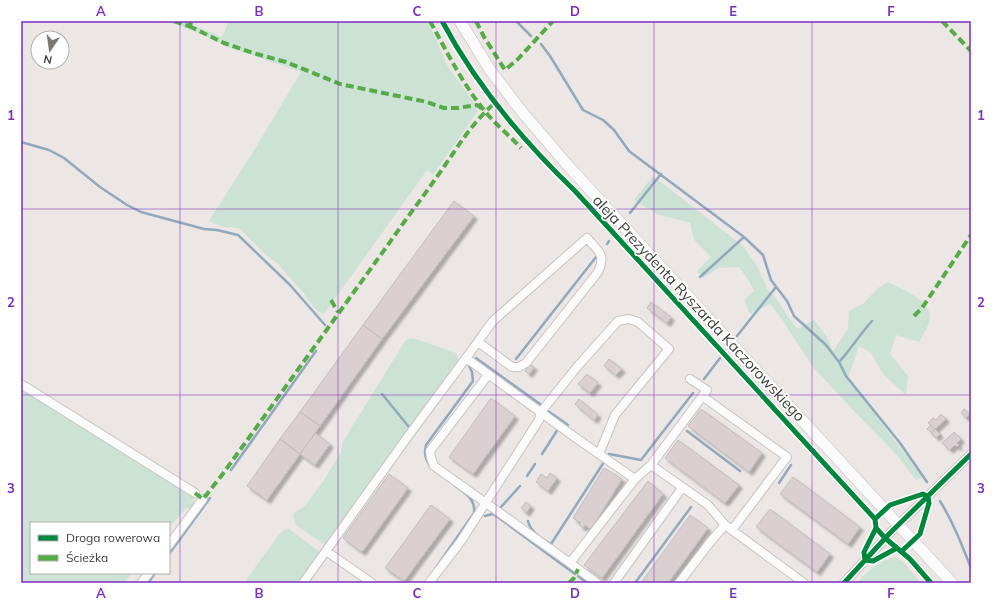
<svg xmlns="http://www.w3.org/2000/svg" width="992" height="604" viewBox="0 0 992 604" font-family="Mulish,sans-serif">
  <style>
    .green { fill: #cce2d5 }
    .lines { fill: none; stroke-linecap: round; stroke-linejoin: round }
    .stream { stroke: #91a9bc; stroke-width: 2.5 }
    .building { fill: #dacfd1; stroke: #c2bebe; filter: url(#shadow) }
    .minor-casing { stroke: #c8c3c1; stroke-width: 10 }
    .major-casing { stroke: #c8c3c1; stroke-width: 12 }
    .minor { stroke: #fcfbfb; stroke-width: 8 }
    .major { stroke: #fcfbfb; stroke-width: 11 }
    .quiet { stroke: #55ac46; stroke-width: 4; stroke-dasharray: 8 4; stroke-linecap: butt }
    .cycleway-casing { stroke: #fff; stroke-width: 8 }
    .cycleway { stroke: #00873e; stroke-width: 5 }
    .grid { fill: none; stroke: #7b2cbf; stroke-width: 1; stroke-opacity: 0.55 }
    .labels { text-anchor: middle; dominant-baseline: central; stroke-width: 3.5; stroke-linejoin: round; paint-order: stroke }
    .street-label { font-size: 15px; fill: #3e3a38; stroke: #fff }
    .neatline { fill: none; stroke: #7b2cbf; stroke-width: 1.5 }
    .grid-label { font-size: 13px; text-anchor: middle; font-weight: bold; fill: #7b2cbf }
  </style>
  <defs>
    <filter id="shadow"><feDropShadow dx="3.5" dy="3.5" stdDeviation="1" flood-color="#0004"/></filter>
  </defs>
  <rect width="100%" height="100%" fill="#ece6e4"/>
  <path class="green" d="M167,21H194L193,25L222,37L229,21H428L448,67L472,100L478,111L433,175L427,170L324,314L316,310L301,290L277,263L267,256L239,228L223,227L209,221L256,147L301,72L228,47L203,35Z
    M653,176L743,246L757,266L768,290L777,300L797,329L814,320L827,337L833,351L848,329L849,311L864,303L878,288L888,282C901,289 929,299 930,316C930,324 923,335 919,342L896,335L890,354L908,376L906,395L884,375L871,353L859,346L848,378L922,477L916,480L896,454L854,411L813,367L781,318L770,304L750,314L744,300L754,291L749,281L739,267L718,268L703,278L697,271L711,257L694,240L690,223L657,214L634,200Z
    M410,338L419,340L456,353L459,360L325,545L296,525L293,515L296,511L305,506L324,480L341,452L342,443L402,346L405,341Z
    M21,388L186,491L194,498V505L191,509L186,508L169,528V523H31V573H132L124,583H21Z
    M289,529L320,552L297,583H244L280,533L284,530Z
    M896,557L904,563L921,583H857C867,572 880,559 896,557Z"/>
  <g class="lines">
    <path class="stream" d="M516,21L531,36
      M541,44L550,56L583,110L603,120L614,130L629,151L744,237L763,255L771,280L787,301L794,316L826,345L839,362L846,376L900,443L927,482
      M21,142L49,150L64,158L100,187L127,205L141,212L204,229L217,230L238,235L290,285L325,325
      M630,213L661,174
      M607,244L609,241
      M700,277L744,237
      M737,336L776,287
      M476,358L540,404
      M516,359L596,257
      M839,362C851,349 860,334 872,321
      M704,379L720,358
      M382,394L409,427
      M548,411L568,425
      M687,431L740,471
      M542,454L558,429
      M609,454L641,460L693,393
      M431,467C425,459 424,454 426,445L473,381L472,372L469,366
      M231,470L316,351
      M527,476L535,464
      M779,483L791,465
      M940,501C953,522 962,545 971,568
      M501,507L520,486
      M485,516L492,514L495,515L575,574
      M528,521C530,531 542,540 551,544L604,462
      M169,554L210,498
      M435,569L474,513C476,499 464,492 454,485
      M578,576L587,583
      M148,583L155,573
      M635,583L691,507"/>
  </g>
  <path class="building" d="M454,201L474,216L382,339L363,325Z
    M651,302L671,317L667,323L647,308Z
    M363,325L382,339L320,426L300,412Z
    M609,359L622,369L616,375L604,366Z
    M530,364L534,367L529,374L525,371Z
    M587,374L598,383L590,393L578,384Z
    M491,398L515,416L473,474L449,457Z
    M579,399L598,415L594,420L575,404Z
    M701,409L762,453L749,472L688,426Z
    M964,409L970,414L966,418L961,413Z
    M300,412L320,426L300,454L280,439Z
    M941,414L946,419L935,429L928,423L933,418L936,420Z
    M931,425L935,429L932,433L927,429Z
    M935,429L940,434L936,438L932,433Z
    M954,432L961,439L957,443L959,445L957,447L955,445L950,450L942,443Z
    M315,433L330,444L315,465L300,454Z
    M280,439L300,454L267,500L247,486Z
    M678,440L739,485L725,503L665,458Z
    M604,468L622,479L591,529L585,525L583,528L579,525L581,523L573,518Z
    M550,473L557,478L548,491L536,482L541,474L547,478Z
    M389,474L408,488L362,552L343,538Z
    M793,477L860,527L848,544L780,494Z
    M648,481L663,494L602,578L584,565Z
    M526,502L531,506L526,513L521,508Z
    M431,505L450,519L404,581L385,568Z
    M770,509L830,554L817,572L756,527Z
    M690,515L708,528L668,583H641Z"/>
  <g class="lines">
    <defs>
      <path id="minor" d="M466,358C475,346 484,333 493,321L587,238C599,252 606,254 598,272L526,363L519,367H512L478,342
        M488,375L430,451L431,458L434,466L570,563
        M21,384L195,493
        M702,396L787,457L732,530
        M651,465L708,505L725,525L804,583
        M169,545L203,499
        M326,551L409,435L466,358L576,438L635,479
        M141,583L149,573
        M303,583L326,551L372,583
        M429,583L461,541L539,420L541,412L577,367L618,321L629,319L638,322L669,349L615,415L599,454
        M597,583L570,563L635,479L651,465L707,390L690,379
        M614,583L682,488
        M679,583L711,541L725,525
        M844,583L890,533L971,454"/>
      <path id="major" d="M460,21L490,70L523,113L570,168L952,583"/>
    </defs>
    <use href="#minor" class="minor-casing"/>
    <use href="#major" class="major-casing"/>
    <use href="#minor" class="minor"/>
    <use href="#major" class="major"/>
    <path class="quiet" d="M174,21L189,26L192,21
      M430,21C447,52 462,83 484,110C495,124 509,135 521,148
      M476,21L484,37L505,70L518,59L553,21
      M942,21L971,51
      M189,26L224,43L253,53L286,62L340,84L427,102L444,108H457L477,105L485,111
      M331,300L338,312
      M914,316L922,308L971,235
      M195,493L203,499L222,475L395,235C408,216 423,197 436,178C455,152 470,124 495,103
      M569,583L574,578L578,569"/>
    <defs>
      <path id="cycleway" d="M442,21C476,85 523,141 575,191L875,519L876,528L885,538L910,559L931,583
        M875,519L890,505L923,494L928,497L929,503L920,534L902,551
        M876,528L864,552L865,560L873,561L897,548
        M844,583L890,533L971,454"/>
    </defs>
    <use href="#cycleway" class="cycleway-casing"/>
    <use href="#cycleway" class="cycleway"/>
  </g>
  <path class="grid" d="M180,21V583M338,21V583M496,21V583M654,21V583M812,21V583M21,209H971M21,395H971"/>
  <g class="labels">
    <g class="street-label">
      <text transform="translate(699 308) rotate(47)">aleja Prezydenta Ryszarda Kaczorowskiego</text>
    </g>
  </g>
  <rect width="992" height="604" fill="none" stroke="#ffffff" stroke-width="44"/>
  <rect x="30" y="522" width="140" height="52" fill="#ffffff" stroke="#b2b0af"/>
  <rect x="38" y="535" width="20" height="6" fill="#00873e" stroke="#b2b0af"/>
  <text x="66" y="542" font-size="12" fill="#3e3a38">Droga rowerowa</text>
  <rect x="38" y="555" width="20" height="6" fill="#55ac46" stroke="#b2b0af"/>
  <text x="66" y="562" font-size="12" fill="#3e3a38">Ścieżka</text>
  <g transform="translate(50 50) rotate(193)"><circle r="19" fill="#ffffff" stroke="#b2b0af"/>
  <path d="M0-3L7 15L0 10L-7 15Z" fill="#7b7674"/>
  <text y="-6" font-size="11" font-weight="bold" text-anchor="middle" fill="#3e3a38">N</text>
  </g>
  <rect x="22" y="22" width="948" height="560" class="neatline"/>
  <g class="grid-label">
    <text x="101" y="16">A</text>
    <text x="259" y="16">B</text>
    <text x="417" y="16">C</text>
    <text x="575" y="16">D</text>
    <text x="733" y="16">E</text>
    <text x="891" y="16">F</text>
    <text x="11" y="120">1</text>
    <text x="981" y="120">1</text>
    <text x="11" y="307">2</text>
    <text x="981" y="307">2</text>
    <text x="11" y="493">3</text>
    <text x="981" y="493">3</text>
    <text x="101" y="598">A</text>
    <text x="259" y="598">B</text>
    <text x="417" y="598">C</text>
    <text x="575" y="598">D</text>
    <text x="733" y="598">E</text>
    <text x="891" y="598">F</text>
  </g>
</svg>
